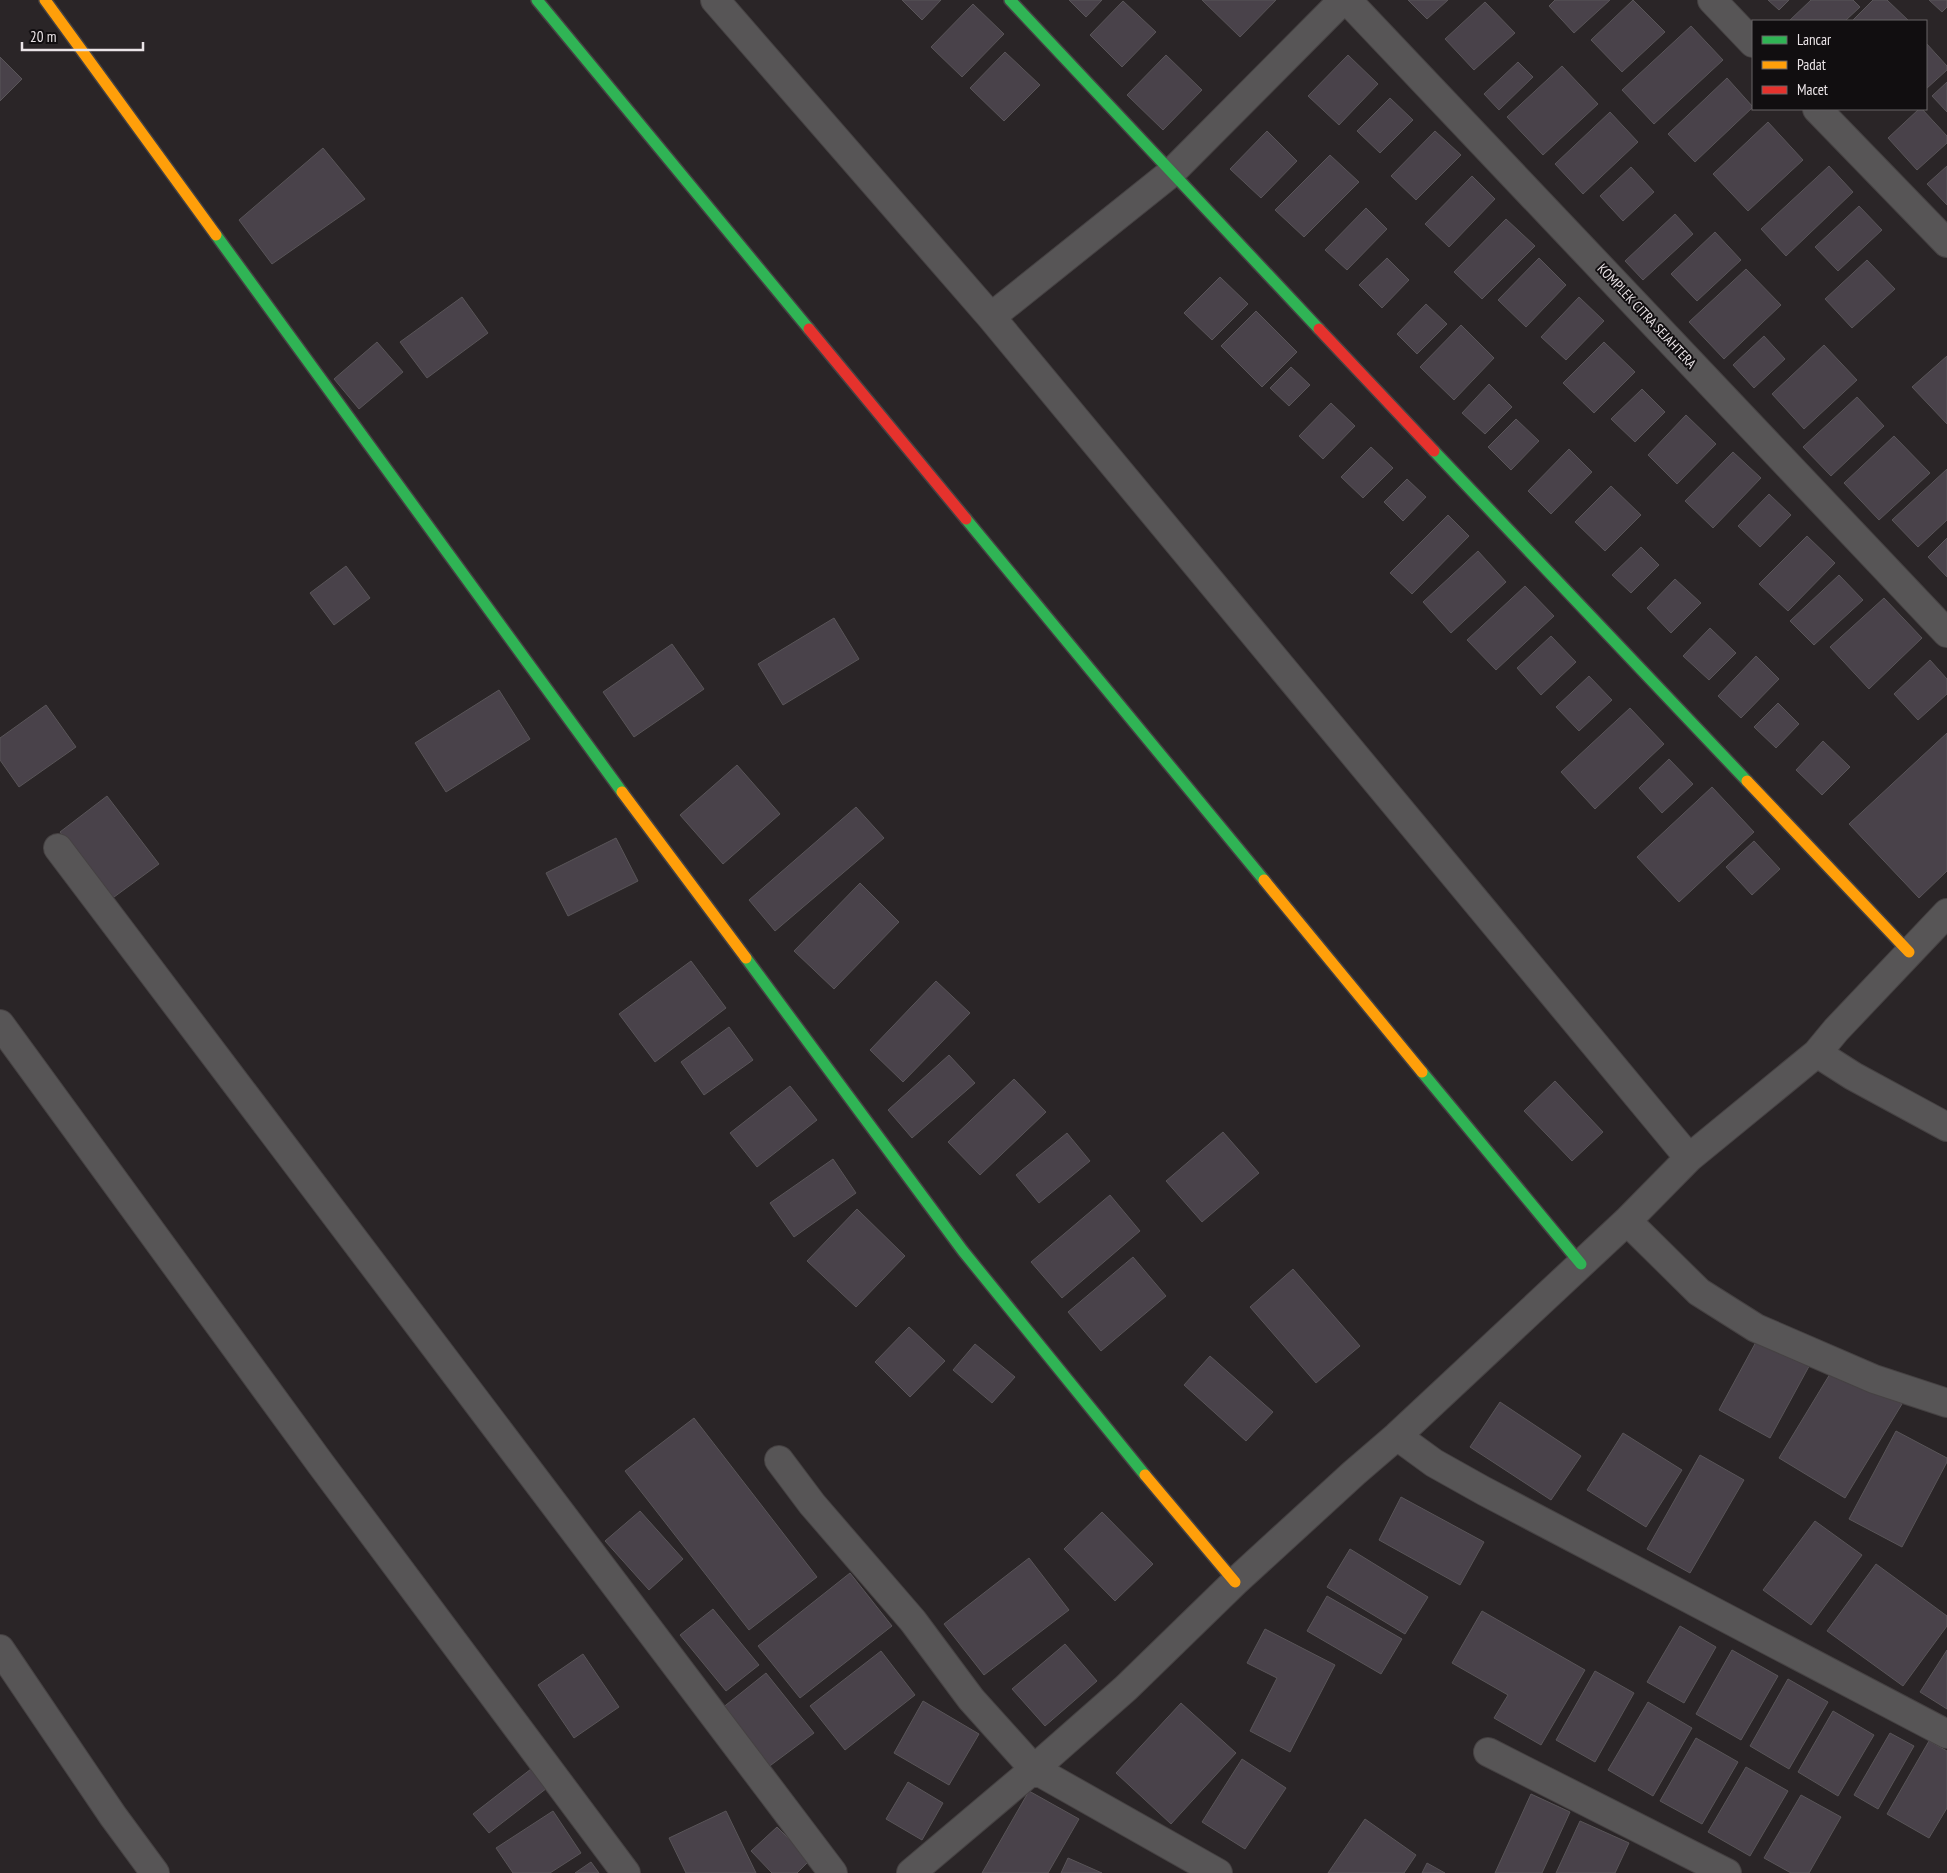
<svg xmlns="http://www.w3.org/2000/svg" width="1947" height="1873" viewBox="0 0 1947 1873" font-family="'PT Sans Narrow',sans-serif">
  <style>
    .building { fill: #49424a; stroke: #595558 }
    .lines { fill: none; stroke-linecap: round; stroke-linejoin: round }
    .street-casing { stroke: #464243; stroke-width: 30 }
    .fast-casing { stroke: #464243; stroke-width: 14 }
    .slow-casing { stroke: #464243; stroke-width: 14 }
    .jam-casing { stroke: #464243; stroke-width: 14 }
    .street { stroke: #575556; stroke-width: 28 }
    .fast { stroke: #30b455; stroke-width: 11 }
    .slow { stroke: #ff9f0a; stroke-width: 11 }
    .jam { stroke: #e5322d; stroke-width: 11 }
    .labels { text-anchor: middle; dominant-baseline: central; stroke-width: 4; stroke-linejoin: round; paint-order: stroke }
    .street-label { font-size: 14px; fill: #eae4e7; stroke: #110e10 }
  </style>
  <rect width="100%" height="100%" fill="#2a2527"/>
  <path class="building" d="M902,0H941L922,20Z
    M1069,0H1102L1086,17Z
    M1202,0H1276L1240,37Z
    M1408,0H1448L1427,19Z
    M1555,0H1610L1574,33L1549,6Z
    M1633,0L1665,32L1622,72L1591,40Z
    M1768,0H1789L1779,10Z
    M1811,0H1853L1860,7L1845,21H1789Z
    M1873,0H1887L1909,21H1852Z
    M1929,0H1947V7L1942,12Z
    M1123,1L1156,32L1122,67L1090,35Z
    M1485,2L1515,33L1474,70L1445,39Z
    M973,4L1004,34L962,77L931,47Z
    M1691,26L1723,60L1654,124L1622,90Z
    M1926,43L1947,66V70L1926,89Z
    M1005,52L1040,85L1004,121L970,88Z
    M1166,55L1202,90L1163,130L1127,95Z
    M1348,55L1378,84L1339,125L1308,96Z
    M0,57L22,79L0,101Z
    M1518,62L1533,77L1499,110L1484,94Z
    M1562,66L1598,104L1543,155L1507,117Z
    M1727,78L1753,107L1695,162L1668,134Z
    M1947,82V112L1932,96Z
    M1390,98L1413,120L1380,153L1357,131Z
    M1919,109H1922L1947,136V143L1917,170L1888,138Z
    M1610,112L1638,142L1583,194L1555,164Z
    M1768,122L1803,160L1748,211L1713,174Z
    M1267,131L1297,161L1261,198L1230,169Z
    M1435,131L1461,155L1416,200L1391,176Z
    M323,148L365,199L272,264L239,220Z
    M1330,155L1359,182L1304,237L1275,210Z
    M1829,166L1853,192L1786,256L1761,229Z
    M1947,166V205L1927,184Z
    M1631,167L1654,192L1623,221L1600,196Z
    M1472,176L1495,199L1449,247L1425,224Z
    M1859,206L1882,230L1838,271L1815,247Z
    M1366,208L1387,229L1347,270L1325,250Z
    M1675,214L1693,234L1643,280L1625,261Z
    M1506,219L1535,246L1482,299L1454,272Z
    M1715,232L1741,260L1697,301L1671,274Z
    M1387,258L1409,280L1382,308L1359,285Z
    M1539,258L1566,285L1526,327L1498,300Z
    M1867,260L1895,289L1852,328L1825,299Z
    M1746,269L1781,305L1724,359L1689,322Z
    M1220,277L1248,304L1212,340L1184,313Z
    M462,297L488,333L427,378L400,342Z
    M1579,297L1604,321L1566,360L1541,337Z
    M1426,304L1447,324L1417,354L1397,334Z
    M1256,311L1297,352L1262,387L1221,346Z
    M1461,325L1494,358L1454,400L1420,367Z
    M1764,336L1785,359L1754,388L1733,365Z
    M377,342L403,372L359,409L334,379Z
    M1604,342L1635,372L1594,413L1563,383Z
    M1824,345L1857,380L1804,429L1772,394Z
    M1947,356V424L1912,387Z
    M1291,367L1310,385L1289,406L1270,388Z
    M1489,384L1512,407L1485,434L1462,413Z
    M1642,389L1665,412L1635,442L1611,419Z
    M1857,397L1884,426L1831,476L1803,447Z
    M1331,403L1355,426L1323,459L1299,436Z
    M1686,415L1716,444L1677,484L1648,455Z
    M1516,419L1539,441L1511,470L1488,447Z
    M1894,436L1930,473L1879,520L1844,483Z
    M1371,447L1393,468L1363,498L1341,477Z
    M1569,449L1592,472L1551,514L1528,491Z
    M1733,452L1761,478L1713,528L1685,501Z
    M1947,469V520L1918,547L1892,520Z
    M1407,479L1426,497L1403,521L1384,502Z
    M1611,486L1641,515L1605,551L1575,522Z
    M1769,494L1791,515L1760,547L1738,526Z
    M1448,515L1469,536L1412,594L1390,573Z
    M1807,536L1835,563L1788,611L1759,584Z
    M1947,538V577L1928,557Z
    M1641,547L1659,565L1631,593L1612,575Z
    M1478,551L1506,582L1451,633L1423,602Z
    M346,566L370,598L334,625L310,593Z
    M1839,575L1863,600L1814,645L1790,621Z
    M1675,579L1701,603L1671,633L1647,608Z
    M1525,586L1554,616L1496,670L1467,640Z
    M1884,598L1922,638L1869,689L1830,647Z
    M834,618L859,659L783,705L758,664Z
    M1710,628L1736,653L1709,680L1683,656Z
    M1551,636L1576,662L1541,695L1517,668Z
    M672,644L704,689L634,737L603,692Z
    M1756,656L1779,679L1741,718L1718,696Z
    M1930,660L1947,679V694L1918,720L1894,694Z
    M1589,676L1612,700L1579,731L1556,707Z
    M499,690L530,739L446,792L415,743Z
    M1778,703L1799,724L1776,748L1754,727Z
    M46,705L76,747L19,787L0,760V738Z
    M1630,708L1664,744L1595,809L1561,772Z
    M1947,733V871L1919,898L1849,824Z
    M1823,741L1850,767L1822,795L1796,770Z
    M1669,759L1693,784L1662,813L1639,788Z
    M737,765L780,814L723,864L680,815Z
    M1712,787L1754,832L1679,902L1637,857Z
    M107,796L159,864L110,900L60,832Z
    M856,807L884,838L775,931L749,900Z
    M616,838L638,881L568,916L546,873Z
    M1754,841L1780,869L1752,895L1726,867Z
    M860,883L899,922L834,989L794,951Z
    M691,961L726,1008L655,1062L619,1014Z
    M936,981L970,1013L903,1082L870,1050Z
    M729,1027L753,1060L704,1095L681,1062Z
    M949,1055L975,1083L912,1138L888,1110Z
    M1014,1079L1046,1112L980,1175L948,1142Z
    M1555,1081L1603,1132L1572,1161L1524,1111Z
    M790,1086L817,1120L757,1167L730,1133Z
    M1223,1132L1259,1173L1202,1222L1166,1181Z
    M1067,1133L1090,1161L1039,1203L1016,1175Z
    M833,1159L856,1193L794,1237L770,1203Z
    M1110,1195L1140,1231L1062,1298L1031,1262Z
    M857,1209L905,1256L856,1307L807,1261Z
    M1133,1257L1166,1296L1101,1351L1068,1312Z
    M1293,1269L1360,1346L1316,1383L1250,1307Z
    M909,1327L945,1361L910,1397L875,1362Z
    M1762,1331L1813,1359L1770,1438L1719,1410Z
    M975,1344L1015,1377L992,1403L953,1370Z
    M1210,1356L1273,1412L1246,1441L1184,1385Z
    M1836,1364L1902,1404L1845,1498L1779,1458Z
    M1500,1402L1581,1456L1551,1500L1470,1447Z
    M694,1418L817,1577L749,1630L625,1471Z
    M1896,1431L1947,1458V1462L1902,1547L1849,1519Z
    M1623,1433L1682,1470L1646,1527L1587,1490Z
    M1700,1455L1744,1480L1690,1573L1647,1549Z
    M1401,1497L1484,1542L1460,1585L1379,1540Z
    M640,1511L683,1559L649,1590L605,1541Z
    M1102,1512L1153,1564L1115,1601L1064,1549Z
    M1815,1521L1862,1555L1811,1625L1763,1590Z
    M1350,1549L1428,1597L1405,1634L1327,1587Z
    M1029,1558L1069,1610L984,1675L944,1624Z
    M1876,1564L1947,1616V1626L1903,1686L1827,1631Z
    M850,1573L892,1626L800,1698L758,1646Z
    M1327,1596L1402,1639L1381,1674L1307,1631Z
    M713,1609L759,1665L726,1691L680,1635Z
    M1482,1611L1585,1670L1541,1745L1494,1718L1508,1695L1452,1663Z
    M1680,1626L1716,1647L1684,1703L1647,1682Z
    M1265,1629L1335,1665L1290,1752L1250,1731L1277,1678L1247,1663Z
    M1065,1644L1097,1681L1045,1726L1012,1689Z
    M1732,1650L1778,1676L1741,1740L1696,1714Z
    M1947,1650V1709L1920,1692Z
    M881,1651L915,1695L845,1750L810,1706Z
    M583,1654L619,1707L574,1738L538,1685Z
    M1595,1671L1634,1693L1595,1762L1556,1740Z
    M766,1673L814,1733L767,1768L721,1709Z
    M1788,1679L1828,1702L1789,1769L1750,1746Z
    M923,1701L979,1734L949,1785L894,1753Z
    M1648,1702L1692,1728L1653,1796L1608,1770Z
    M1181,1703L1236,1753L1171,1824L1116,1773Z
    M1833,1711L1874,1735L1838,1796L1798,1772Z
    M1890,1733L1914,1746L1878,1809L1854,1795Z
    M1696,1738L1738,1762L1702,1824L1660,1801Z
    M1929,1741L1947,1751V1808L1929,1838L1887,1814Z
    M1242,1759L1286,1788L1245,1849L1202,1822Z
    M1746,1767L1788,1791L1750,1856L1708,1832Z
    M531,1769L547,1788L489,1833L473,1814Z
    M908,1782L943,1803L922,1840L886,1819Z
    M1029,1791L1079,1819L1048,1873H982Z
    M1531,1794L1570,1812L1542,1873H1495Z
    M1801,1795L1841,1817L1809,1873H1791L1764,1858Z
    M553,1811L581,1853L550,1873H513L496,1848Z
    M726,1811L756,1873H686L669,1838Z
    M1365,1819L1416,1855L1404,1873H1328Z
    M1580,1821L1629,1843L1615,1873H1556Z
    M777,1827L810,1860L797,1873H772L751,1851Z
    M1068,1858L1102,1873H1061Z
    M591,1862L599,1873H575Z
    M1427,1863L1445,1873H1422Z"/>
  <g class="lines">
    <defs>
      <path id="street" d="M715,0L991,317L1689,1158
        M1347,0L1947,633
        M1712,0L1753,43
        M1817,109L1947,243
        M991,317L1171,173L1343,0
        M58,848L833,1873
        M0,1024L320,1463L626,1873
        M1817,1053L1853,1076L1947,1127
        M1627,1221L1699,1292L1756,1328L1874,1379L1947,1403
        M1397,1436L1434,1463L1484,1491L1947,1734
        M779,1460L812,1504L913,1621L971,1699L1034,1769L1218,1873
        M0,1649L113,1816L155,1873
        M1488,1752L1727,1873
        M911,1873L1034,1769L1126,1688L1235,1582L1354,1473L1397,1436L1627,1221L1689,1158L1817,1053L1836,1030L1947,913"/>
      <path id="fast" d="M537,0L809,329
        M1010,0L1319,329
        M216,235L622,792
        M1434,451L1747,781
        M966,519L1264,880
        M746,958L963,1251L1145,1475
        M1422,1072L1581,1264"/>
      <path id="slow" d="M45,0L216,235
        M1747,781L1909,952
        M622,792L746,958
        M1264,880L1422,1072
        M1145,1475L1235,1582"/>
      <path id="jam" d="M809,329L966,519
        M1319,329L1434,451"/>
    </defs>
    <use href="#street" class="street-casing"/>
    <use href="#fast" class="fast-casing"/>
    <use href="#slow" class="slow-casing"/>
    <use href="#jam" class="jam-casing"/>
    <use href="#street" class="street"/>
    <use href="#fast" class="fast"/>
    <use href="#slow" class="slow"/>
    <use href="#jam" class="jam"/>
  </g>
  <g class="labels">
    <g class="street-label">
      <text transform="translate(1647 316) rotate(47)">KOMPLEK CITRA SEJAHTERA</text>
    </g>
  </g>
  <rect x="1752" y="20" width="175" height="90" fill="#110e10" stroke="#686466"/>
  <rect x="1762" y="36" width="25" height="8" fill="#30b455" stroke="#686466"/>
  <text x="1797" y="45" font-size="15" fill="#eae4e7">Lancar</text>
  <rect x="1762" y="61" width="25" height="8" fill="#ff9f0a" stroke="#686466"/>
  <text x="1797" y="70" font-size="15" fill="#eae4e7">Padat</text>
  <rect x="1762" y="86" width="25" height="8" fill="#e5322d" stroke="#686466"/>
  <text x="1797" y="95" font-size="15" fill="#eae4e7">Macet</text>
  <path d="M22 42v8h121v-8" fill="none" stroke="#eae4e7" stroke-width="2.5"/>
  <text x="30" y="42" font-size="15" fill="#eae4e7" stroke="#110e10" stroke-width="4" paint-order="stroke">20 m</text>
</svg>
